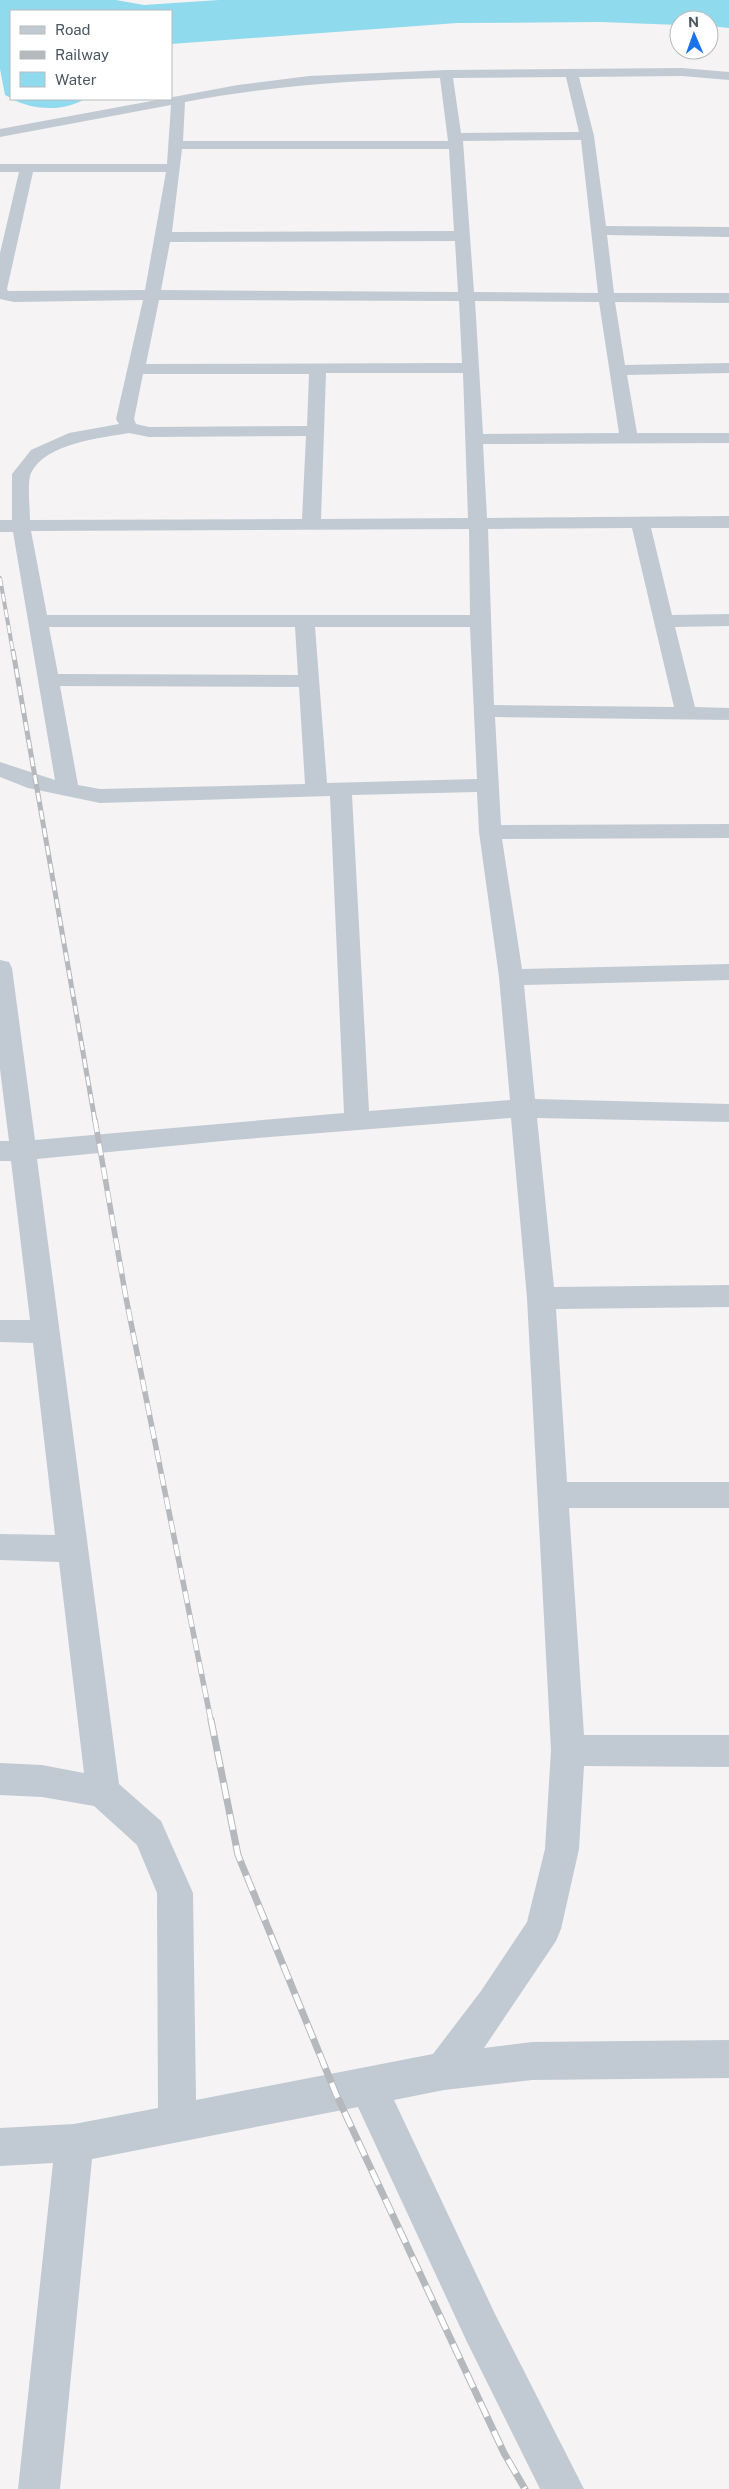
<svg xmlns="http://www.w3.org/2000/svg" width="729" height="2489" viewBox="0 0 729 2489" font-family="'Public Sans',sans-serif">
  <style>
    .water { fill: #90daee }
    .lines { fill: none; stroke-linecap: round; stroke-linejoin: round }
    .minor { fill: #c1cad2; fill-rule: evenodd }
    .rail-far3-casing { stroke: #b5b8bd; stroke-width: 4 }
    .rail-far2-casing { stroke: #b5b8bd; stroke-width: 5 }
    .rail-far1-casing { stroke: #b5b8bd; stroke-width: 5.5 }
    .rail-casing { stroke: #b5b8bd; stroke-width: 7 }
    .rail-far3 { stroke: #fff; stroke-width: 2.5; stroke-dasharray: 8; stroke-linecap: butt }
    .rail-far2 { stroke: #fff; stroke-width: 3; stroke-dasharray: 9; stroke-linecap: butt }
    .rail-far1 { stroke: #fff; stroke-width: 4; stroke-dasharray: 12; stroke-linecap: butt }
    .rail { stroke: #fff; stroke-width: 5; stroke-dasharray: 16; stroke-linecap: butt }
  </style>
  <rect width="100%" height="100%" fill="#f5f3f3"/>
  <path class="water" d="M0,0H116L144,5L219,0H729V28L709,26V20H679V25L601,22L457,23L171,44V11H11V98L5,95L0,69Z
    M12,99H84C65,112 32,110 12,99Z"/>
  <g class="lines">
    <path class="minor" d="M682,68L729,72V80L682,76L579,77L594,136L606,226L729,227V237L607,235L614,293H729V303L615,302L625,365L729,363V373L627,375L637,433H729V443L483,444L487,518L729,516V528H651L672,615L729,614V626L675,627L695,707L729,708V720L495,717L501,825L729,824V838L502,839L522,969L729,964V980L524,985L535,1099L729,1104V1122L537,1118L554,1287L729,1285V1307L556,1309L567,1482H729V1508H569L584,1735H729V1767L584,1766L579,1849L561,1929L556,1941L484,2048L532,2042L729,2040V2078L532,2080L444,2090L394,2100L495,2314L584,2489H540L467,2342L358,2107L92,2159L60,2489H18L53,2163L0,2166V2128L74,2124L158,2108L157,1893L137,1845L94,1806L42,1797L0,1795V1763L42,1765L84,1773L59,1562L0,1560V1534L55,1535L33,1343L0,1342V1320H30L11,1161H0V1141H9L0,1069V960L9,962L12,968L35,1140L344,1113L330,796L100,803L28,788L0,777V762L55,780L13,532H0V520H12V474L31,450L69,433L119,424L116,419L143,300L14,302L0,299V253L19,172H0V164H167L171,105L0,137V129L238,85L309,76L446,70ZM566,77L579,132L461,133L453,78ZM440,78L448,141H183L185,102C269,86 354,80 440,78ZM581,140L598,293L474,292L463,141ZM182,149H449L454,231L172,232ZM33,172H166L145,290L8,291L7,289ZM455,241L458,292L161,290L170,242ZM159,300L459,301L462,363L146,364ZM475,301L599,302L619,433L483,434ZM326,373H463L468,518L321,519ZM143,374H309L307,426L149,427L136,424L134,419ZM129,433L149,437L306,436L302,519L30,520C30,510 27,482 31,473C46,443 100,438 129,433ZM632,528L674,707L494,705L488,529ZM469,529L470,615H47L31,531ZM49,627H295L298,675L58,674ZM315,627H470L477,779L327,783ZM60,686L299,687L305,784L100,789L78,785ZM477,792L479,832L499,977L510,1100L369,1111L352,795ZM511,1118L527,1298L551,1750L545,1849L527,1922L481,1991L433,2054L196,2100L193,1893L161,1821L119,1784L37,1159L233,1140Z"/>
    <defs>
      <path id="rail-far3" d="M0,578L13,652"/>
      <path id="rail-far2" d="M13,651L95,1121"/>
      <path id="rail-far1" d="M95,1120L126,1298L211,1721"/>
      <path id="rail" d="M211,1720L238,1855L336,2094L504,2453L525,2489"/>
    </defs>
    <use href="#rail-far3" class="rail-far3-casing"/>
    <use href="#rail-far2" class="rail-far2-casing"/>
    <use href="#rail-far1" class="rail-far1-casing"/>
    <use href="#rail" class="rail-casing"/>
    <use href="#rail-far3" class="rail-far3"/>
    <use href="#rail-far2" class="rail-far2"/>
    <use href="#rail-far1" class="rail-far1"/>
    <use href="#rail" class="rail"/>
  </g>
  <rect x="10" y="10" width="162" height="90" fill="#ffffff" stroke="#b7bbc0"/>
  <rect x="20" y="26" width="25" height="8" fill="#c1cad2" stroke="#b7bbc0"/>
  <text x="55" y="35" font-size="15" fill="#4a5661">Road</text>
  <rect x="20" y="51" width="25" height="8" fill="#b5b8bd" stroke="#b7bbc0"/>
  <text x="55" y="60" font-size="15" fill="#4a5661">Railway</text>
  <rect x="20" y="72" width="25" height="15" fill="#90daee" stroke="#b7bbc0"/>
  <text x="55" y="85" font-size="15" fill="#4a5661">Water</text>
  <g transform="translate(694 35) rotate(358)"><circle r="24" fill="#ffffff" stroke="#b7bbc0"/>
  <path d="M0-4L9 19L0 12L-9 19Z" fill="#1a73e8"/>
  <text y="-8" font-size="14" font-weight="bold" text-anchor="middle" fill="#4a5661">N</text>
  </g>
</svg>
